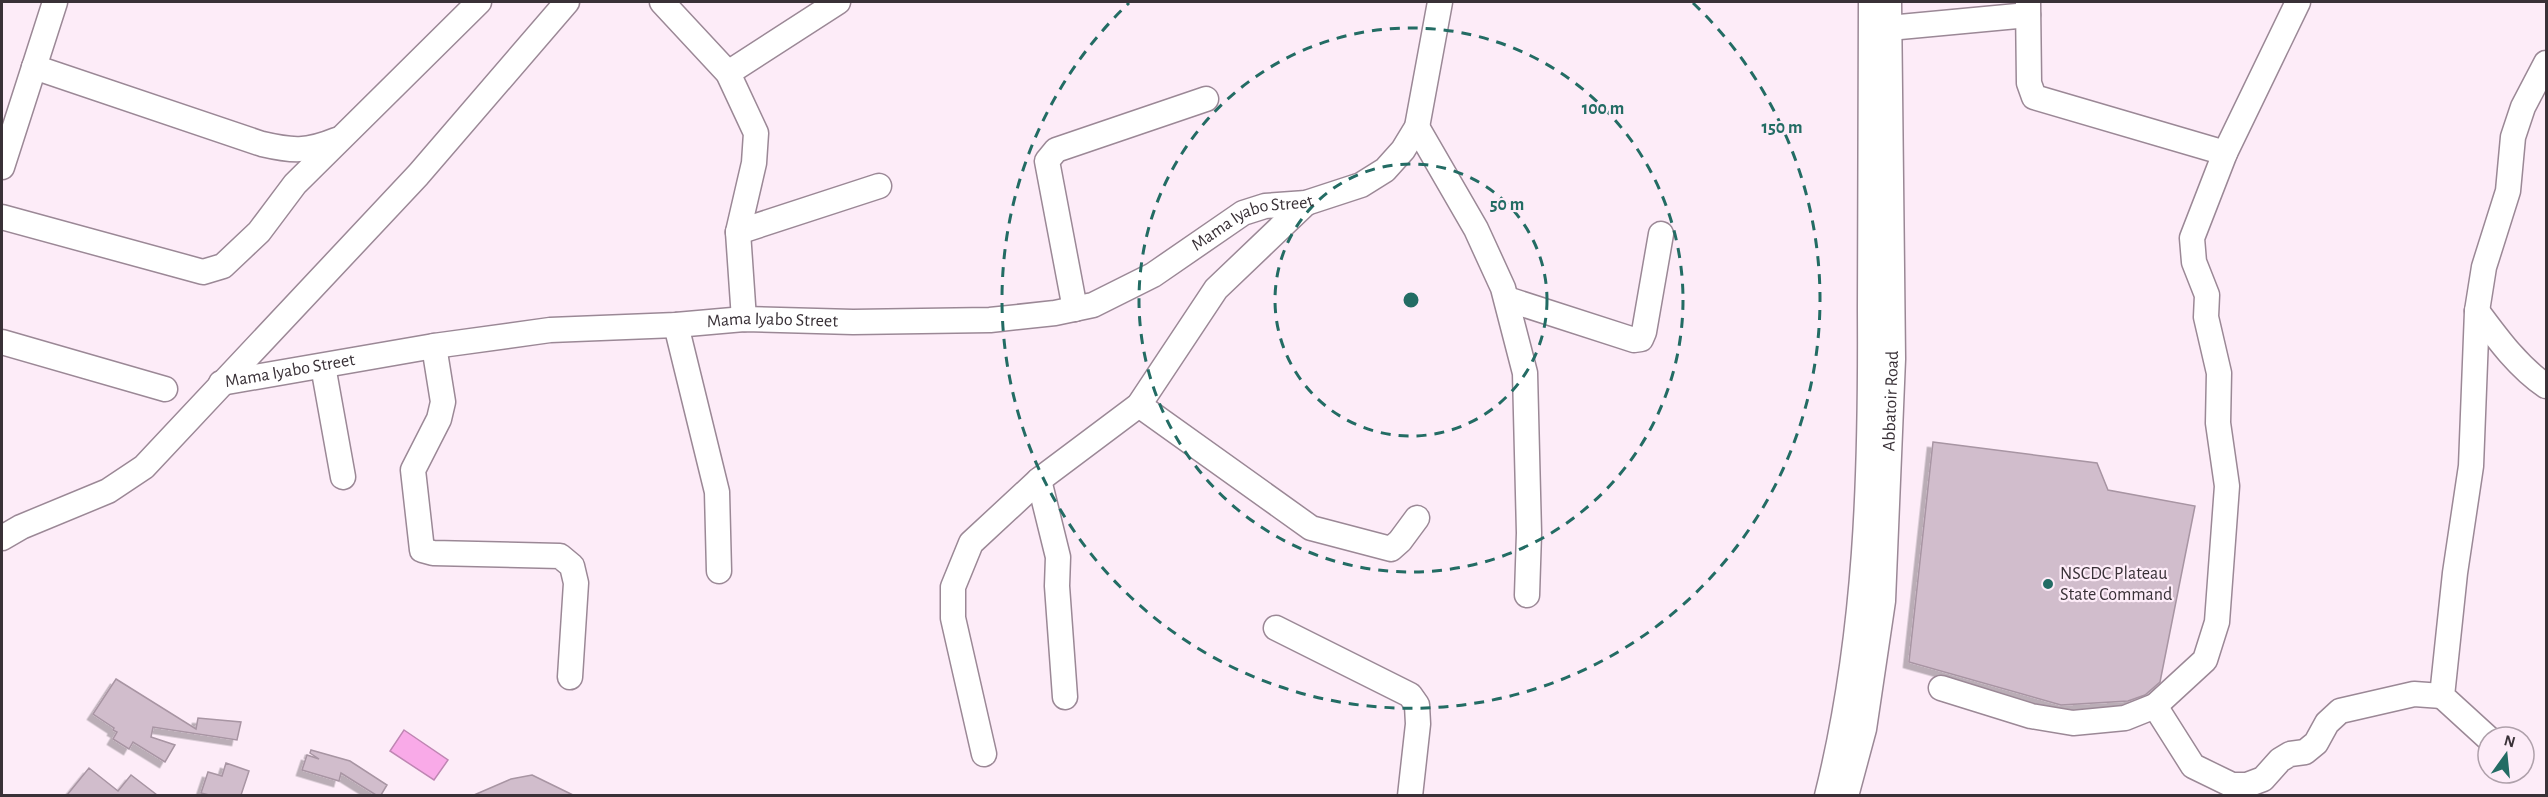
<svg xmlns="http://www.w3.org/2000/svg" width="2548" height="797" viewBox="0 0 2548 797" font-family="'Alegreya Sans',sans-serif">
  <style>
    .water { fill: #f9aae8; stroke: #bf86b3; stroke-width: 1.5 }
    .building { fill: #d1bdcc; stroke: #a895a3; stroke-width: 1.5; filter: url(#shadow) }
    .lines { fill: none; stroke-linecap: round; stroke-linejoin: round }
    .minor-casing { stroke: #9b8896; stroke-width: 27 }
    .minor { stroke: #fff; stroke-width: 24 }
    .ring { fill: none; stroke: #236c64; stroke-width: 3; stroke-dasharray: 10 8 }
    .poi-dot { fill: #236c64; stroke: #fdecf8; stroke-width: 2 }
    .labels { text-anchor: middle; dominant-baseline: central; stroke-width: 4.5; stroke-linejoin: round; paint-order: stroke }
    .street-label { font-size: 18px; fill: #393137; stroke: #fdecf8 }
    .poi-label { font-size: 18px; fill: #393137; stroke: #fdecf8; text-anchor: start }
    .centre { fill: #236c64; stroke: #fdecf8; stroke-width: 3 }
    .ring-label { font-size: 18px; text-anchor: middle; font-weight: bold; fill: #236c64; stroke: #fdecf8; stroke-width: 4.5; stroke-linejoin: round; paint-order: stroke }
  </style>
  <defs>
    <filter id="shadow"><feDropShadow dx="-5.5" dy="5.5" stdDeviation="0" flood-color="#0004"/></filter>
  </defs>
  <rect width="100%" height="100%" fill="#fdecf8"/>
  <path class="water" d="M404,730L448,760L434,780L390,751Z"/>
  <path class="building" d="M1933,442L2097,463L2108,490L2195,506L2160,682L2145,695L2128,701L2061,705L1909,662Z
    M116,679L196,729L198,718L241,722L237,740L153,727L151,737L175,745L165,762L133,742L129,749L113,739L117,732L113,730L114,728L93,714Z
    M311,750L350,761L387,785L381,795H376L341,773L339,781L302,770L307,755L319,759L310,753Z
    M226,763L249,771L241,795H209L201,793L208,772L222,776Z
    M89,768L118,791L131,775L157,795H67Z
    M532,775L573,795H474L511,779Z"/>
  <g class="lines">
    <defs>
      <g id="minor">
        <path d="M662,2L728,73L756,133L754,163L738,232L744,319"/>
        <path d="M2028,2L2029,83L2034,97L2225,153"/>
        <path d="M1889,28L2028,15"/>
        <path d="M34,67L262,144C292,151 307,152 336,140"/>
        <path d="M728,73L838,2"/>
        <path d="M1417,127L1476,229L1503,288L1525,373L1529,533L1527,595"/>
        <path d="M2,167L55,2"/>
        <path d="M2,217L203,272L223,266L259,232L295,184L479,2"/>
        <path d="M738,232L879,186"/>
        <path d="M1507,299L1634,340L1641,339L1644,332L1661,234"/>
        <path d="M1075,309L1047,161L1056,150L1206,99"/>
        <path d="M2477,311C2497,338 2518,367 2546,386"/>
        <path d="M676,325L717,492L719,571"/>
        <path d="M2,342L165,389"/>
        <path d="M434,346L443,402L439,419L413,470L422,550L433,553L560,556L572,566L576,583L570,677"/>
        <path d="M323,366L343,477"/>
        <path id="s1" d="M221,383L434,346L550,330L676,325L744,319L853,322L990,320L1055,313L1093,305L1153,275L1243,213L1265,206L1306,203L1361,185L1385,170L1403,150L1417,127L1440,2"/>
        <path d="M1139,405L1311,528L1391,549L1400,541L1417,518"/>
        <path d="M1039,480L1058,557L1057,586L1065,697"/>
        <path d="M2,538L21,527L108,491L144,467L418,175L567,2"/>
        <path d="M1276,628L1410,695L1417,705L1418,724L1410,796"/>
        <path d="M1941,688L2031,716L2073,723L2125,718L2155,706L2205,660L2217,622L2227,486L2218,423L2219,373L2206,317L2207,295L2194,262L2192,238L2225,153L2298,2"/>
        <path d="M2155,706L2193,766L2232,785H2247L2263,779L2280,760L2290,754L2305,752L2316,743L2327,723L2340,711L2414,694L2442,696"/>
        <path d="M2488,738L2442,696L2455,573L2471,466L2477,311L2484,267L2508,191L2513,137L2523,107L2546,63"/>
        <path d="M984,754L953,618V587L971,543L1039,480L1139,405L1216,289L1306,203"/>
        <path d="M1827,796C1867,635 1871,474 1870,310C1870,207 1871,104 1871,2"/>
        <path id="s2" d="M1846,796L1864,729L1883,601L1893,359L1889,2"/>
      </g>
    </defs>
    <use href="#minor" class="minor-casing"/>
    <use href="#minor" class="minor"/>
  </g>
  <g class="ring">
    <circle cx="1411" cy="300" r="136"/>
    <circle cx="1411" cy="300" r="272"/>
    <path d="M1693 3A409 409 0 1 1 1129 3"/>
  </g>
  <circle class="poi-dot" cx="2048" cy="584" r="6"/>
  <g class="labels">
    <g class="street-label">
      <text stroke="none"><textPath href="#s1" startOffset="1060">Mama Iyabo Street</textPath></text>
      <text stroke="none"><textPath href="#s1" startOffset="556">Mama Iyabo Street</textPath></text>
      <text stroke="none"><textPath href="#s1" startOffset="70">Mama Iyabo Street</textPath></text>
      <text stroke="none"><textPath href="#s2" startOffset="399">Abbatoir Road</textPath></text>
    </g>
    <g class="poi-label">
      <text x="2060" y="574">NSCDC Plateau<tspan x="2060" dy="21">State Command</tspan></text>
    </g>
  </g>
  <circle cx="1411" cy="300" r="9" class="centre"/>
  <g class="ring-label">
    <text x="1603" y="114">100 m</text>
    <text x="1782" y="133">150 m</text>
    <text x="1507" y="210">50 m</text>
  </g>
  <rect width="2548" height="797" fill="none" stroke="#393137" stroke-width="6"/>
  <g transform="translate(2506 755) rotate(15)"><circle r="28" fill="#fdecf8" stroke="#afa1ab" stroke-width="1.5"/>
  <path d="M0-4.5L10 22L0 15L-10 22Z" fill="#236c64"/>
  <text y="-9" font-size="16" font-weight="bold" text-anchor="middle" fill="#393137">N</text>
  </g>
</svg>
